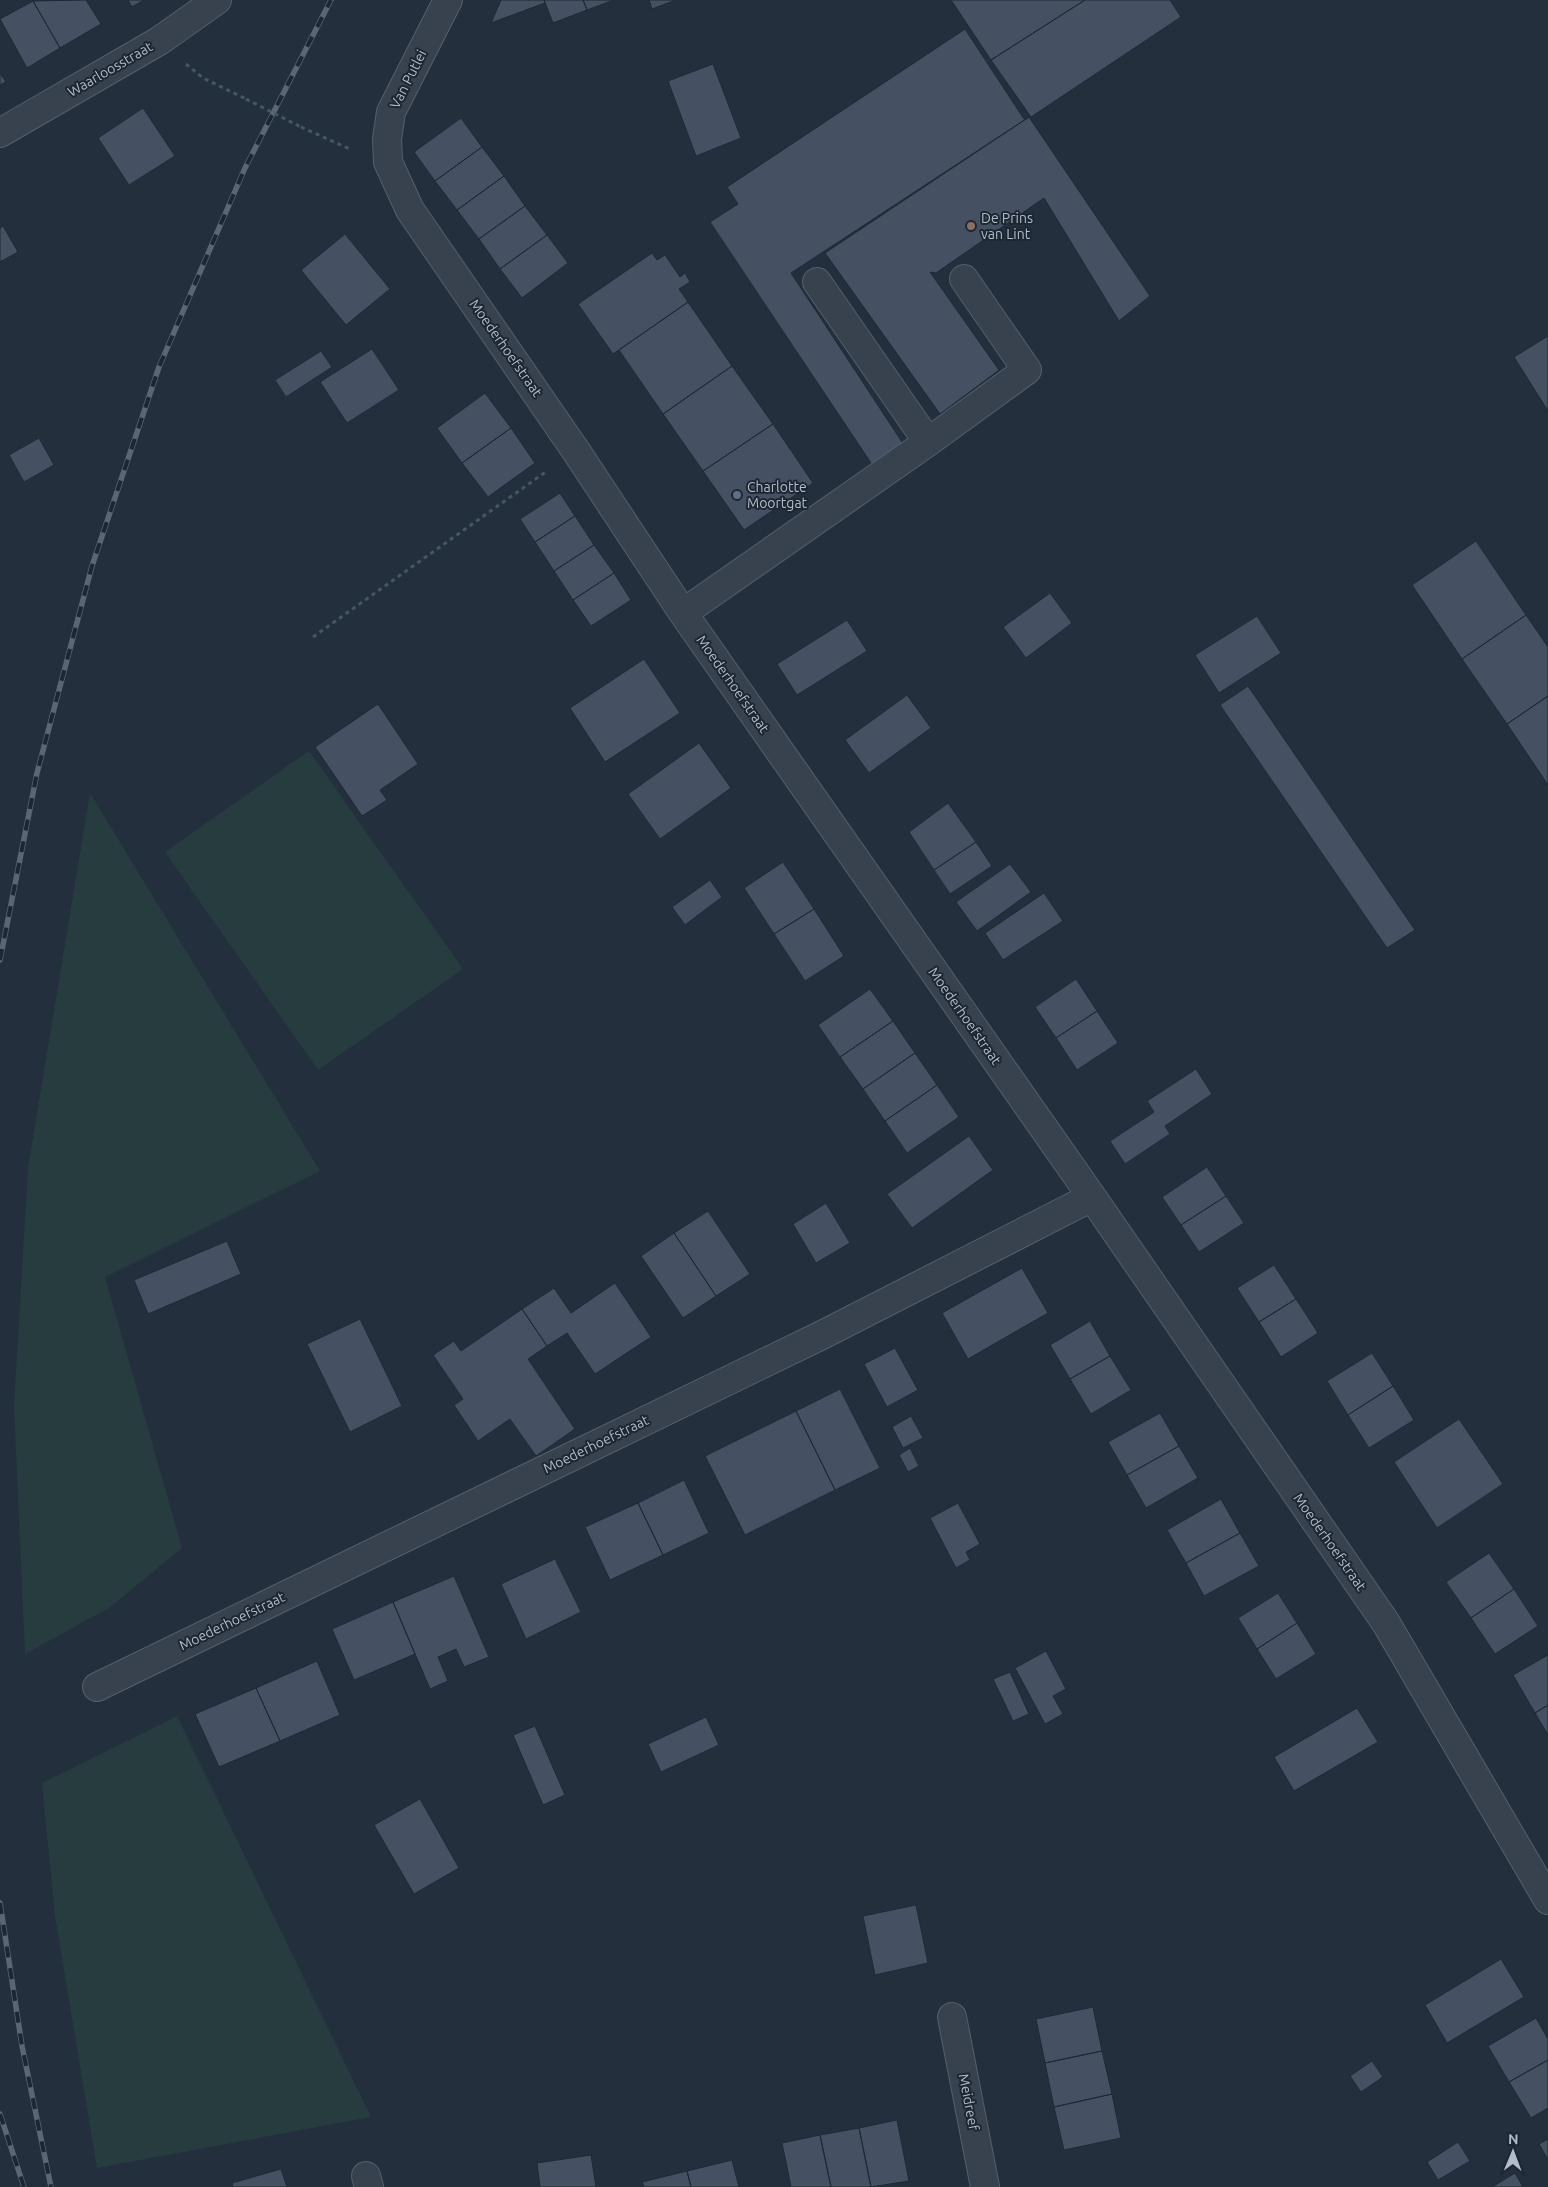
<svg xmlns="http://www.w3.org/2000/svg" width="1548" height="2187" viewBox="0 0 1548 2187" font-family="Ubuntu,sans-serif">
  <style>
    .green { fill: #263c3f }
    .building { fill: #455162; stroke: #1f2835 }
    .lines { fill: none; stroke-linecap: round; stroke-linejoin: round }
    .minor-casing { stroke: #565f6c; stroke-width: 30 }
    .path { stroke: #44595c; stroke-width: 3; stroke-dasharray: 4 4; stroke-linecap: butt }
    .minor { stroke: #38414e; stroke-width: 28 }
    .rail-casing { stroke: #5a6575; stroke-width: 5.5 }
    .rail { stroke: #1d2633; stroke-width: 4; stroke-dasharray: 11; stroke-linecap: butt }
    .path-bridge { stroke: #44595c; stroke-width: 3; stroke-dasharray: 4 4; stroke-linecap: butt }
    .education-dot { fill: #8d6e63; stroke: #1d2633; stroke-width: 2 }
    .service-dot { fill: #5c6f8a; stroke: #1d2633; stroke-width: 2 }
    .labels { text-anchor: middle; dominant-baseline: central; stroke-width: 4; stroke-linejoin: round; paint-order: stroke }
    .street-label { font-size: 14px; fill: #b4bcc9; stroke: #1d2633 }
    .poi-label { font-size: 14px; fill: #b4bcc9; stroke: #1d2633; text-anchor: start }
  </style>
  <rect width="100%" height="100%" fill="#242f3e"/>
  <path class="green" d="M309,751L463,969L318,1070L165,852Z
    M90,793L320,1171L105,1277L182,1548L109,1608L25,1654L14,1406L28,1168Z
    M177,1716L371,2117L97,2168L55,1916L42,1783Z"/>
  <path class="building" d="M86,0L101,24L60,48L33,1Z
    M128,0H144L132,7Z
    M501,0H544L545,3L491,23Z
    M544,0H583L587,10L553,23Z
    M583,0H614L587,10Z
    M649,0H676L652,9Z
    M951,0H1085L991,60Z
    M1085,0H1170L1181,17L1031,117L991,60Z
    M33,1L60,48L27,68L0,19Z
    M965,29L1024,119L1029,117L791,273L906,448L875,469L710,222L738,204L727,187Z
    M713,64L741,138L696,156L668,81Z
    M0,73L6,82L0,85Z
    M143,108L175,156L129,185L98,138Z
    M1029,117L1150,296L1119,321L1044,198L936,273L930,272L999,370L940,414L825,253Z
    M461,118L482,147L435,181L414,152Z
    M482,147L504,176L457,210L435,181Z
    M504,176L525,206L479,239L457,210Z
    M525,206L547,235L500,269L479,239Z
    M3,226L18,252L0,262V228Z
    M345,234L390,289L346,325L301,270Z
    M547,235L568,263L522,298L500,269Z
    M652,253L657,260L665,255L680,277L685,273L690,282L679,289L688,302L613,354L578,304Z
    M688,302L732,366L663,414L619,350Z
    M1548,336V411L1514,357Z
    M372,349L399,390L347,423L320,382Z
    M321,351L332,367L286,397L275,380Z
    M732,366L773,424L703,471L663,414Z
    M485,393L511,428L462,463L437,428Z
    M773,424L813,483L744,530L703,471Z
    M511,428L535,463L488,497L462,463Z
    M39,438L54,465L24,482L9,455Z
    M560,493L575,516L535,542L520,519Z
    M575,516L594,545L554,571L535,542Z
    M1476,541L1526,615L1462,659L1412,585Z
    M594,545L614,573L573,600L554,571Z
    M614,573L631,600L591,626L573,600Z
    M1050,593L1072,623L1026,658L1003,627Z
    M1526,615L1548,647V696L1507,724L1462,659Z
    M1257,616L1281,653L1219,693L1195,655Z
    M847,620L867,651L797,695L777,664Z
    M644,659L680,713L605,762L570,708Z
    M1248,686L1415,930L1387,948L1220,705Z
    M907,695L931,728L869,773L845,740Z
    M1548,696V785L1507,724Z
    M378,704L418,764L380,790L387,800L362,816L315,747Z
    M699,743L731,788L660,839L628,794Z
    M948,803L976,842L934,870L909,832Z
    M976,842L992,866L950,894L934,870Z
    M783,862L814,909L774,934L744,888Z
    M1010,864L1031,892L977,931L956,902Z
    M710,880L722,897L685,925L672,907Z
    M1044,893L1063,921L1003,960L985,933Z
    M814,909L844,956L805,981L774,934Z
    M1076,979L1097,1011L1056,1038L1035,1007Z
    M870,989L893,1021L840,1057L818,1025Z
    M1097,1011L1118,1043L1077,1070L1056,1038Z
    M893,1021L915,1053L863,1089L840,1057Z
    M915,1053L937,1085L885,1121L863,1089Z
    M1196,1069L1212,1094L1165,1126L1170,1134L1125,1164L1110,1141L1154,1112L1147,1101Z
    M937,1085L959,1117L907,1153L885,1121Z
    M969,1136L993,1170L912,1228L887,1194Z
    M1207,1167L1226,1196L1181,1225L1162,1197Z
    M1226,1196L1244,1223L1199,1252L1181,1225Z
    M826,1203L850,1243L816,1263L793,1224Z
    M708,1211L750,1274L716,1296L674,1233Z
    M674,1233L716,1296L683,1318L641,1256Z
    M227,1241L241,1274L148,1314L134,1280Z
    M1274,1265L1296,1299L1259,1322L1237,1288Z
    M1022,1268L1048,1313L968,1359L942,1313Z
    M615,1283L651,1337L595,1374L567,1333L547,1346L522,1309L554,1288L571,1313Z
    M1296,1299L1318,1333L1281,1357L1259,1322Z
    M522,1309L547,1346L528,1359L575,1429L536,1456L510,1419L478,1441L454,1405L463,1399L433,1355L454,1341L461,1351Z
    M360,1319L402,1406L350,1432L307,1344Z
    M1090,1321L1110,1356L1070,1379L1050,1345Z
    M895,1348L918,1390L887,1407L864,1364Z
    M1372,1353L1393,1386L1348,1415L1327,1381Z
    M1110,1356L1131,1390L1091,1414L1070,1379Z
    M1393,1386L1414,1420L1369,1448L1348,1415Z
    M840,1389L880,1468L835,1490L796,1411Z
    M796,1411L835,1490L745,1535L705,1456Z
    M1160,1413L1179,1446L1127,1475L1108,1442Z
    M911,1416L923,1438L903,1448L892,1427Z
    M1459,1419L1503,1484L1437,1528L1394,1462Z
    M1179,1446L1198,1478L1146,1508L1127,1475Z
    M910,1448L919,1466L908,1472L899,1455Z
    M684,1480L709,1533L663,1555L638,1503Z
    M1221,1499L1240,1533L1186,1563L1167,1530Z
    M638,1503L663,1555L610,1580L585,1527Z
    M958,1503L980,1544L966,1552L970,1560L956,1568L930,1518Z
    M1240,1533L1259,1566L1204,1596L1186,1563Z
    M1489,1553L1514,1589L1471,1618L1446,1582Z
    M555,1559L581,1612L526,1639L501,1584Z
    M454,1576L489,1657L464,1667L456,1649L438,1657L448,1681L430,1689L393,1602Z
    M1514,1589L1538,1626L1495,1654L1471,1618Z
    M1278,1593L1297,1623L1257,1649L1238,1618Z
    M393,1602L415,1654L354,1680L332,1629Z
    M1297,1623L1316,1654L1276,1679L1257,1649Z
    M1046,1651L1066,1689L1053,1696L1063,1714L1045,1724L1015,1668Z
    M1548,1655V1705L1535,1713L1513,1675Z
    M317,1661L340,1715L280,1741L256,1688Z
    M1010,1672L1029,1714L1013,1721L993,1679Z
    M256,1688L280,1741L219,1767L195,1714Z
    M1548,1705V1735L1535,1713Z
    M1357,1708L1378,1742L1294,1791L1274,1757Z
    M706,1717L719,1745L661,1772L648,1744Z
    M535,1726L565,1795L543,1805L513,1735Z
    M420,1799L459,1868L414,1894L374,1825Z
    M916,1905L928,1963L875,1975L863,1916Z
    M1501,1959L1524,1997L1447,2043L1425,2005Z
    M1093,2007L1102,2051L1045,2063L1036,2019Z
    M1536,2018L1548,2039V2060L1509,2082L1488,2046Z
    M1102,2051L1112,2094L1054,2107L1045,2063Z
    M1548,2060V2108L1531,2118L1509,2082Z
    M1372,2061L1383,2077L1361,2092L1350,2076Z
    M1112,2094L1121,2138L1064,2150L1054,2107Z
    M897,2120L909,2181L871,2187L859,2128Z
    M859,2128L871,2187H831L820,2135Z
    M820,2135L831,2187H791L782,2143Z
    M1548,2139V2160L1539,2144Z
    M1458,2142L1470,2161L1438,2180L1427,2162Z
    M591,2155L596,2187H540L537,2163Z
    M732,2160L739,2187H691L687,2171Z
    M281,2169L287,2187H233L232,2183Z
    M687,2171L691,2187H644L642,2182Z
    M1515,2173L1523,2187H1492Z"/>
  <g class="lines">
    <defs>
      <path id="minor" d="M448,0L391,112L387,139L388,162L410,210L576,451L683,613L1092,1197L1386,1623L1548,1900
        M0,133L159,41L217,0
        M817,282L928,442
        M683,613L928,442L1027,370L964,279
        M97,1687L822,1335L1092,1197
        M952,2017L985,2187
        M366,2176L369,2187"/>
    </defs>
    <use href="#minor" class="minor-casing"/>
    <path class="path" d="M186,64L203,78L246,99
      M301,127L352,150
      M313,637L547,471"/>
    <use href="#minor" class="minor"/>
    <defs>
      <path id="rail" d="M0,960L37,773L92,566L159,367L245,168L331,0
        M0,1903L22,2046L51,2187
        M0,2114L24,2187"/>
    </defs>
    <use href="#rail" class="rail-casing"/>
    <use href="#rail" class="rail"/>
    <path class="path-bridge" d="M246,99L301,127"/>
  </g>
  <circle class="education-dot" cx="971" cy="226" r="5"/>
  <circle class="service-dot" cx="737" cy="495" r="5"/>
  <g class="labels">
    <g class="street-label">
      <text transform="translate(110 69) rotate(-30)">Waarloosstraat</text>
      <text transform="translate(408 79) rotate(-63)">Van Putlei</text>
      <text transform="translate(506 348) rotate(55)">Moederhoefstraat</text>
      <text transform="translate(733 684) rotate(55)">Moederhoefstraat</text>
      <text transform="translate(965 1016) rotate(55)">Moederhoefstraat</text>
      <text transform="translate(596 1444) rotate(-26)">Moederhoefstraat</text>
      <text transform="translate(1330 1542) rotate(55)">Moederhoefstraat</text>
      <text transform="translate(232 1621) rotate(-26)">Moederhoefstraat</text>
      <text transform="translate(969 2102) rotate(79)">Meidreef</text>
    </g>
    <g class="poi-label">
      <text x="981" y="218">De Prins<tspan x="981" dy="16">van Lint</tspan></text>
      <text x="747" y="487">Charlotte<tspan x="747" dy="16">Moortgat</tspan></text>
    </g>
  </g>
  <g transform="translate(1513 2152) rotate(1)" stroke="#1d2633" stroke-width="4" paint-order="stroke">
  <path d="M0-4L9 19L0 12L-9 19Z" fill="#b4bcc9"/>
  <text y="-8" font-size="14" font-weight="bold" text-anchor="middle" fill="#b4bcc9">N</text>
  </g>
</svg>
